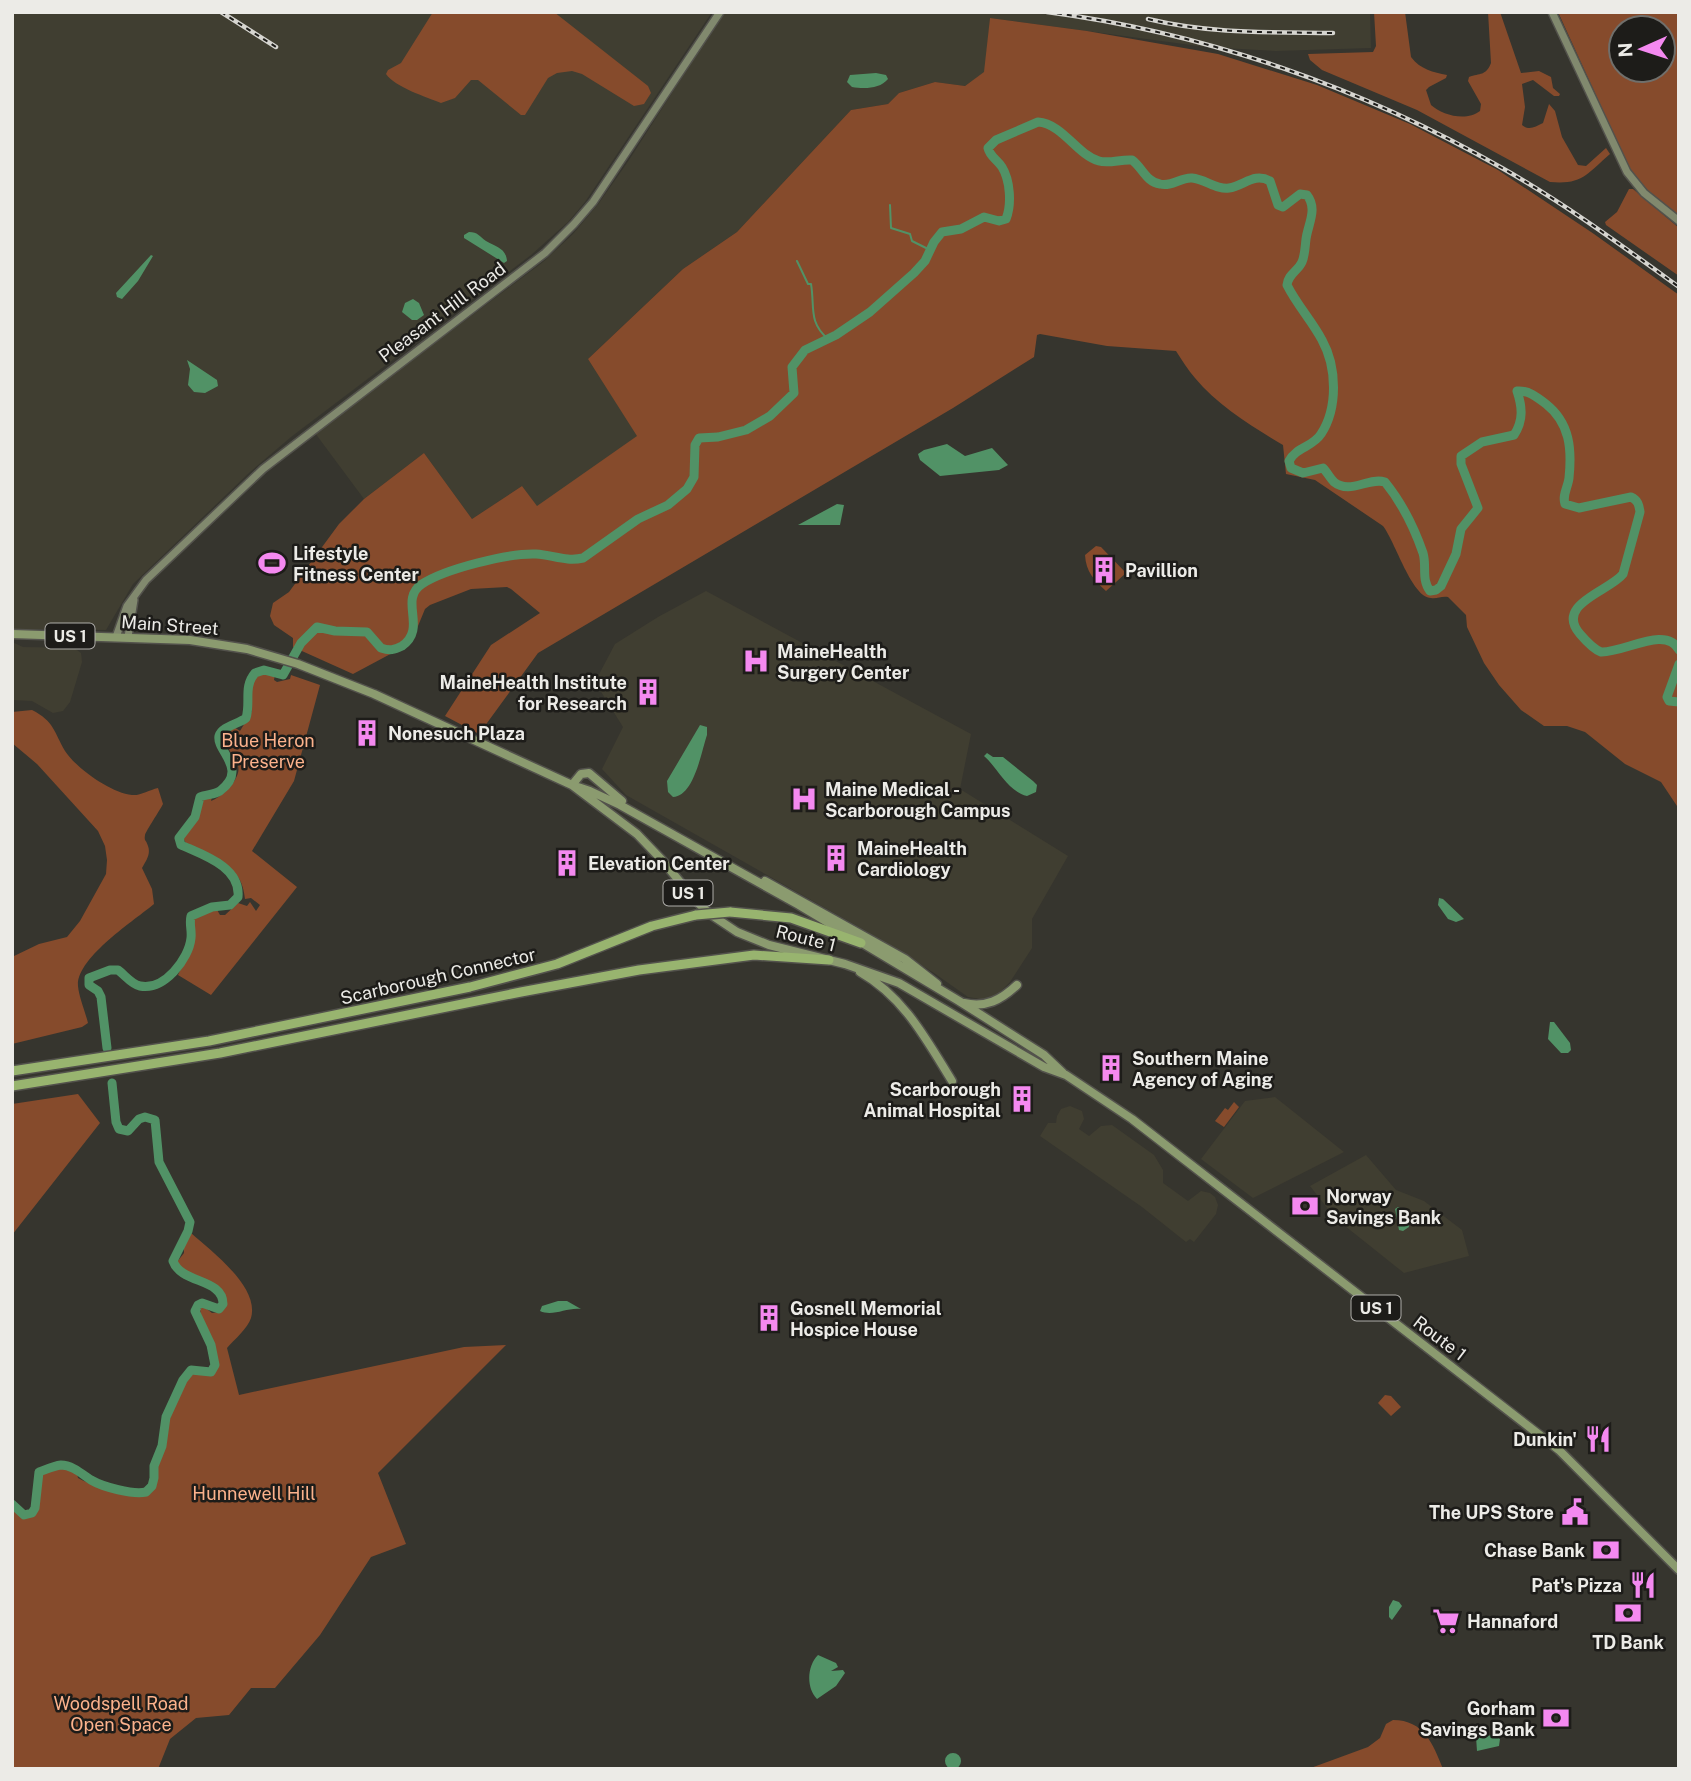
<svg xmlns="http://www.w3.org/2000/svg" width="1691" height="1781" viewBox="0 0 1691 1781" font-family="'Public Sans',sans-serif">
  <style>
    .built { fill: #403e31 }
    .green { fill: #864b2c; fill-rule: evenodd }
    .water { fill: #519266 }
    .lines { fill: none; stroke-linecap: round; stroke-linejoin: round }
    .stream { stroke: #519266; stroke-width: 2 }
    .river { stroke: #519266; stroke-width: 9 }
    .secondary-casing { stroke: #53524c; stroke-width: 10 }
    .primary-casing { stroke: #53524c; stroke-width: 11 }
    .highway-casing { stroke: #53524c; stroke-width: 12 }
    .secondary { stroke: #81896e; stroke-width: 7 }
    .primary { stroke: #8b9b6f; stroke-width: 8 }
    .highway { stroke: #98b46f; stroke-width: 9 }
    .rail-casing { stroke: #d6d5d0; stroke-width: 4.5 }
    .rail { stroke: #1d1c19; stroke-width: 2; stroke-dasharray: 5; stroke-linecap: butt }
    .highway-bridge-casing { stroke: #53524c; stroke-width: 12; stroke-linecap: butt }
    .highway-bridge { stroke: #98b46f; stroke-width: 9 }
    .labels { text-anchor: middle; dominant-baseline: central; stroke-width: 5; stroke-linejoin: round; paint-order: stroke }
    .shield { fill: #1d1c19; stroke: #aeada9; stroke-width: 2 }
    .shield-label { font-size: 16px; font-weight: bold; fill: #ecebe7 }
    .street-label { font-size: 18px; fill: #ecebe7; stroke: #1d1c19 }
    .poi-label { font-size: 18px; font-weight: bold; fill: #ecebe7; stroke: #1d1c19; text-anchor: start }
    .park-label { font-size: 18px; fill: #fcb28c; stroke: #1d1c19 }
  </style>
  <rect width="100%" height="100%" fill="#36352e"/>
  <path class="built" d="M12,12H712L585,202L568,222L531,255L291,437L250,472L133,584L106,630L12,629Z
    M724,12H1370L1371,48L1276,51L1206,47L990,18L985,72L965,86L935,82L899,93L888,104L851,110L737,232L683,269L588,359L638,436L537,507L522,486L472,519L424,453L364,499L315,433L543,262L573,234L599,203L629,160Z
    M706,591L971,734L960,789L1068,856L1032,919V948L1010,982L998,994L987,1000L968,997L934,973L864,930L626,795L602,769L623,727L595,682L615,644L658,617Z
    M12,642L23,647L74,648L81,653L82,662L70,702L63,711L53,713L32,701L12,700Z
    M1275,1097L1344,1152L1253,1198L1201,1159L1245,1101Z
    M1070,1106L1082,1111L1084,1119L1079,1129L1089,1136L1101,1126L1112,1125L1154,1155L1163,1170V1183L1188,1201L1201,1191L1210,1193L1215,1197L1218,1205L1216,1214L1194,1242L1190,1239L1186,1242L1142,1207L1040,1136L1048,1123H1056L1057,1116L1061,1109Z
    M1366,1155L1396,1190L1424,1201L1462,1230L1469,1256L1404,1273L1335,1218L1310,1186Z"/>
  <path class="green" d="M433,12H554L648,86L651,93L644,104L634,106L582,74L572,71L557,73L548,78L525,115H521L478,80H471L455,98L441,103C426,97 395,87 386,74L388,70L401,63Z
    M1374,12H1405L1411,57C1421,70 1433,72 1447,75L1446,78L1429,87L1426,90L1431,105C1442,115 1466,122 1480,111L1481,104L1468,81L1469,77C1480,73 1486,76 1491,63L1488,12H1500L1521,73L1539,71L1551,77L1553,88L1560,94L1559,96H1554L1533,80L1522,84L1525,107L1522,125C1529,131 1535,127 1543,123L1549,104L1555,111L1562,137L1578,165L1586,166L1606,148L1610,154C1587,174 1582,185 1550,182L1417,110L1322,70L1310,60L1308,54L1373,52L1376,46Z
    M1558,12H1679V216L1649,193L1629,168ZM1621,28H1663V70H1621Z
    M990,18L1087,31L1218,54L1317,85L1410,124L1498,170L1594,234L1679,295V809L1661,782L1625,764L1585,732L1567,726H1544L1521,710L1499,685L1484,663L1467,627L1466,615L1448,597C1441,596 1437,599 1431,598C1412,598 1395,541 1383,526L1315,480L1286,474L1283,445C1253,427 1218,406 1195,378C1188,370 1182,360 1176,351L1107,346L1040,334L1037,335L1034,357L953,408L538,653L479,734L445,716L491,645L540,613L511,589L507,587L471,589L430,605L425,609L411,643L353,674L293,647V638L274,625L270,616L273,603L289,592L339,524L364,499L424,453L472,519L522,486L537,506L637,436L588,359L683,269L737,232L851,110L888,104L899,93L935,82L965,86L984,72Z
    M1629,189H1633L1679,228V276L1606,225L1605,222L1617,212Z
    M1096,546L1101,547L1126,573L1106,591C1094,580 1086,572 1085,555Z
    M264,672L275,674L274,680L277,682L290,679L291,675L320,685L294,781L252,851L297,887L211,995L178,975L194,938L191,920L216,908L220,915H225L238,903L247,906L250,902L256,911L260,905L251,898L245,899C242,872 232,872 212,858C204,852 196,846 187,845L183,838L199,817L200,806L205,797H212L211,801C221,798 242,778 238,766C235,755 225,748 223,735L234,727L240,731L252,711C249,696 247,679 264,672Z
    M32,710C54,721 54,732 65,751C76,768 111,793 132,795C140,796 149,790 158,788L163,804C160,810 146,831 145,835C144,842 146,839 148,846C151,854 146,861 142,868L152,889L154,904C135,920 76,958 78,986C79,997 85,1011 88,1023L82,1027L12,1044V957L39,944L67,937L80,921L106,874L107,860L105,846L98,831L37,764L12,743V712Z
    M78,1094L100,1123L12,1235V1104Z
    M1234,1102L1239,1107L1224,1127L1215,1121L1225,1108L1228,1110Z
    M191,1233C211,1251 260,1287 251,1318C248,1328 234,1340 227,1348L239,1395L464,1347L506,1345L378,1473L406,1544L371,1557L320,1635L275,1688H251L229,1715L196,1718L170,1739L158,1769H12V1507L23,1515L32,1513L36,1505L41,1474L56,1468H70V1471L77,1473L78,1478C91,1485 103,1487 117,1491C133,1495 134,1501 151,1493C155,1484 156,1475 158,1466C166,1433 172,1399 191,1372C240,1382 202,1329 200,1309L203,1306L212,1313L221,1312L227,1302C218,1279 195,1281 178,1266L177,1262L184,1253V1242Z
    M1385,1395L1391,1396L1401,1407L1391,1416L1378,1403Z
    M1393,1720C1424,1720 1433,1744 1443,1769H1308L1368,1747L1380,1738L1386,1724Z"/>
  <path class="water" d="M876,73L886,75L888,79C880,89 864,89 852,87L847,82L850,75Z
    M469,232C478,232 479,236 486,241C496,247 506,248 507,261L504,263L464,238V235Z
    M151,255L153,256L138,281L122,299L117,297L116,293Z
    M413,299L419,303L424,315L417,320H412L402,312L405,303Z
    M187,360L217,380L218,386L205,393L194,392L188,385L190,369Z
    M947,444L965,456L992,448L1008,465L999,470L940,476L920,460L918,454L924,450Z
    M837,504L844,505L840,525H798Z
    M700,725L707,727V735C701,753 694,796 673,797L668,792L667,781Z
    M987,753L993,757H1003L1033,781L1037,785L1036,792L1027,796C1007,791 998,768 984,756Z
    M1439,898L1443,899L1464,919L1456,922L1448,919L1438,905Z
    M1550,1022H1554L1570,1043L1571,1050L1568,1053H1561L1548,1039Z
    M1398,1207L1407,1211L1409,1227L1403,1231L1399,1230L1395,1209Z
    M558,1301H567L581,1309C567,1307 553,1317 540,1311L542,1306Z
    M1393,1600L1399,1602L1402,1606L1392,1620L1389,1617V1607Z
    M818,1655L836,1663L838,1667L831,1671L843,1670L845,1673L836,1686L817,1699C806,1688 807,1666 818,1655Z
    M1494,1735L1500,1739L1499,1746L1477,1751L1476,1737Z
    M945 1761a8 8 0 1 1 16 0a8 8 0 1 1-16 0Z"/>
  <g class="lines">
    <path class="stream" d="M890,205L891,228L910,234L912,241L930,250
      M797,261L808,284H811C815,307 808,322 828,339"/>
    <path class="river" d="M1679,664L1667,697L1669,701L1679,702
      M107,1048L101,997L98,991L89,985V978L110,970H118C125,975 131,984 140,986C164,991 189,959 191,938C192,930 189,924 191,916L212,907L230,905L238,897C241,867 203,855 181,845L179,838L195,817L200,797C206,794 214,795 220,791C249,769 216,751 219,736C222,726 239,724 246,718C251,702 243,687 255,673L264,670L283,675L301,643L317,627L335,631L367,632L381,648C390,651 394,650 402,646C428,628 398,600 422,584C445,569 508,553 536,554C553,555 566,562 583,558L638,519L668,505L687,489L694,477L695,445L699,438L718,437L746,430L770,416L794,393L792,367L805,350L836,335L870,312L914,273L925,261L934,242L942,232L961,229L984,217L999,221L1006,219C1012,204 1010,180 1002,167C997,159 990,157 988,148L996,140L1038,122C1063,124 1076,154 1099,161C1109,164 1121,159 1132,160C1142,167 1146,182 1160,184C1172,187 1181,177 1192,178C1205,179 1217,190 1229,188C1244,186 1254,172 1270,181L1278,205L1283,207L1300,194L1307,195C1318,209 1308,224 1306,239C1305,247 1305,255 1302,262C1298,271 1288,274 1287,285C1297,305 1312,321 1322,340C1337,367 1338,408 1321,434C1313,447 1296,447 1289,461L1291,468L1303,473L1323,468C1327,472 1330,478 1334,482C1350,495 1368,477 1385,482C1402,503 1414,527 1423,553C1427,566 1421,579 1430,591L1436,590L1441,586L1456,554L1461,529L1478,508L1461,464V456L1482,442L1514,435C1524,420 1522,406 1517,391C1528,390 1537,397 1546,404C1570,423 1572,449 1569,478C1568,487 1562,495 1565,504L1579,508L1631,497C1638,500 1639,505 1640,512L1623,574C1610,591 1554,604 1580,634C1586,641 1593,649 1601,652C1624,653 1666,625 1679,650
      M12,1504L24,1515L32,1513L35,1508L39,1472C45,1470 53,1466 61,1465C72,1465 82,1474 91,1480C103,1487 133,1495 146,1492L152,1486L154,1478V1466L162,1446L166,1417L183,1380L191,1370L211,1372L215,1365L211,1345L195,1311L198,1305L202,1303L219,1309L223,1304C223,1278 181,1284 173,1261L188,1231L190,1222L159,1162L155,1120L145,1117L139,1119L128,1131L119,1129L116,1122L112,1083"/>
    <defs>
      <path id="secondary" d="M1552,12L1627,172L1644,193L1679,221
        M116,637L127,606L146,580L263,469L545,253L574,224L593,202L720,12
        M128,637L134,600"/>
      <path id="primary" d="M12,634L190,640L247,649L298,664L374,694L572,785L590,791L620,805L799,905L959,1001L1044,1055L1063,1073
        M572,785L637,834L662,860L694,899L710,914L737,932L769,945L845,964L899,983L1044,1067L1066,1075L1132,1119L1559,1450L1679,1570
        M572,785L581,774L589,773L622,801
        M765,881L905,959L937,984
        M860,972C904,997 926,1039 952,1081
        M964,1003C986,1008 1001,1000 1017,985"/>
      <path id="highway" d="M730,912L791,918L861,943
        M12,1071L209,1041L470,987L557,964L652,926L696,915
        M12,1086L220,1053L521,992L639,970L754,955L829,960"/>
    </defs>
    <use href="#secondary" class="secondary-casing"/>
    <use href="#primary" class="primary-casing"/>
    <use href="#highway" class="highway-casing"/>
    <use href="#secondary" class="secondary"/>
    <use href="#primary" class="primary"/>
    <use href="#highway" class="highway"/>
    <defs>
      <path id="rail" d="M221,12L276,47
        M1047,12C1207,33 1362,88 1502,168C1564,203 1621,245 1679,287
        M1148,19C1210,34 1269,32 1333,33"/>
    </defs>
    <use href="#rail" class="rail-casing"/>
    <use href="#rail" class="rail"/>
    <defs>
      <path id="highway-bridge" d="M696,915L730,912"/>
    </defs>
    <use href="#highway-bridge" class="highway-bridge-casing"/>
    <use href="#highway-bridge" class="highway-bridge"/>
  </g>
  <defs>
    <symbol id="stadium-bare" viewBox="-9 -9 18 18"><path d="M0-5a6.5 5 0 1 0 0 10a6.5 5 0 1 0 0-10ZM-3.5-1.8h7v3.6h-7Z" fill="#f489f0" stroke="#1d1c19" stroke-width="2.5" paint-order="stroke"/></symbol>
    <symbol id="building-bare" viewBox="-9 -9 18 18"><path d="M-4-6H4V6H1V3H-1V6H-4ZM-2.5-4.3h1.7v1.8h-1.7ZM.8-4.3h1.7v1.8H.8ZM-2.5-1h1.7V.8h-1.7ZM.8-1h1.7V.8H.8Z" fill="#f489f0" stroke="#1d1c19" stroke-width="2.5" paint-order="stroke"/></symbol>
    <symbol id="hospital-bare" viewBox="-9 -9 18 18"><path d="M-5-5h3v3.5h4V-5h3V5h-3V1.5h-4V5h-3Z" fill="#f489f0" stroke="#1d1c19" stroke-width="2.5" paint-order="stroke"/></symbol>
    <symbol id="bank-bare" viewBox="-9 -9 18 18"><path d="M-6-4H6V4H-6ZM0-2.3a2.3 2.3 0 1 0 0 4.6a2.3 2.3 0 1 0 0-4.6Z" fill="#f489f0" stroke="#1d1c19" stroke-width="2.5" paint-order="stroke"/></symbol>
    <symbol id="restaurant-bare" viewBox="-9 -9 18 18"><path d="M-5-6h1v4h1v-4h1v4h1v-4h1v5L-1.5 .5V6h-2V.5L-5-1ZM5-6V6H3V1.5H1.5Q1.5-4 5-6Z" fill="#f489f0" stroke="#1d1c19" stroke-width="2.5" paint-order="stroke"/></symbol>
    <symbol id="civic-bare" viewBox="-9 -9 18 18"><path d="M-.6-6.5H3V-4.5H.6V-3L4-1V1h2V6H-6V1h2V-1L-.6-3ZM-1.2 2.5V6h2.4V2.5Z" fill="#f489f0" stroke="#1d1c19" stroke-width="2.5" paint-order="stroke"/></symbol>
    <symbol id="supermarket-bare" viewBox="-9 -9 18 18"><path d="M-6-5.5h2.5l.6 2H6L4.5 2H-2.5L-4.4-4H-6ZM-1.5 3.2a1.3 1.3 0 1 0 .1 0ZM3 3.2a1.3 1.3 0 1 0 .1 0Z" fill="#f489f0" stroke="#1d1c19" stroke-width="2.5" paint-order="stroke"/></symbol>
  </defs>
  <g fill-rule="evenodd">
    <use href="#stadium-bare" x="253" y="544" width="38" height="38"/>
    <use href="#building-bare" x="1085" y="551" width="38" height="38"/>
    <use href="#hospital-bare" x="737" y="642" width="38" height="38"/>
    <use href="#building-bare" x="629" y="673" width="38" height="38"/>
    <use href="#building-bare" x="348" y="714" width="38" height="38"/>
    <use href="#hospital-bare" x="785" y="780" width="38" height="38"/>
    <use href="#building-bare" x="817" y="839" width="38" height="38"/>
    <use href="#building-bare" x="548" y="844" width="38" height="38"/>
    <use href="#building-bare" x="1092" y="1049" width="38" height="38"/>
    <use href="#building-bare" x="1003" y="1080" width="38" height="38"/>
    <use href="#bank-bare" x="1286" y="1187" width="38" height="38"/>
    <use href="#building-bare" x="750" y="1299" width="38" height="38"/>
    <use href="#restaurant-bare" x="1579" y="1420" width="38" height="38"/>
    <use href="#civic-bare" x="1556" y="1493" width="38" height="38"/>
    <use href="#bank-bare" x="1587" y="1531" width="38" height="38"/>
    <use href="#restaurant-bare" x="1624" y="1566" width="38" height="38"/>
    <use href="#bank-bare" x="1609" y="1594" width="38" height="38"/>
    <use href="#supermarket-bare" x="1427" y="1602" width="38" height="38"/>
    <use href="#bank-bare" x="1537" y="1699" width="38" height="38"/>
  </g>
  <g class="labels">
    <g class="shield">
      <rect x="45.5" y="623.5" width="49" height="25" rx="5"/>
      <rect x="663.5" y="880.5" width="49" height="25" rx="5"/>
      <rect x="1351.5" y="1295.5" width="49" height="25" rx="5"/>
    </g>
    <g class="shield-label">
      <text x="70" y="636">US 1</text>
      <text x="688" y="893">US 1</text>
      <text x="1376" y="1308">US 1</text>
    </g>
    <g class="street-label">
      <text transform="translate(442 312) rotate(-37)">Pleasant Hill Road</text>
      <text transform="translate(170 625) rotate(4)">Main Street</text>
      <text transform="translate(806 938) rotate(14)">Route 1</text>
      <text transform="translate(438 976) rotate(-13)">Scarborough Connector</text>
      <text transform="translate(1440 1338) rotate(37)">Route 1</text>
    </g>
    <g class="poi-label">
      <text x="293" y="553">Lifestyle<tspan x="293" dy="21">Fitness Center</tspan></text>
      <text x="1125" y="570">Pavillion</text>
      <text x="777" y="651">MaineHealth<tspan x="777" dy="21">Surgery Center</tspan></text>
      <text x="627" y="682" text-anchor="end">MaineHealth Institute<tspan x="627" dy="21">for Research</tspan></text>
      <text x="388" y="733">Nonesuch Plaza</text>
      <text x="825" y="789">Maine Medical -<tspan x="825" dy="21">Scarborough Campus</tspan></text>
      <text x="857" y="848">MaineHealth<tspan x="857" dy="21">Cardiology</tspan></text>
      <text x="588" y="863">Elevation Center</text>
      <text x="1132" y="1058">Southern Maine<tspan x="1132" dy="21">Agency of Aging</tspan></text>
      <text x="1001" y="1089" text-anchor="end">Scarborough<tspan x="1001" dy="21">Animal Hospital</tspan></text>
      <text x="1326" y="1196">Norway<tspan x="1326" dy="21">Savings Bank</tspan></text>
      <text x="790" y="1308">Gosnell Memorial<tspan x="790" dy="21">Hospice House</tspan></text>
      <text x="1577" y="1439" text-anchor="end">Dunkin'</text>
      <text x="1554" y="1512" text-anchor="end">The UPS Store</text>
      <text x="1585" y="1550" text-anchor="end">Chase Bank</text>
      <text x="1622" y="1585" text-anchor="end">Pat's Pizza</text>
      <text x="1467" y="1621">Hannaford</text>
      <text x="1628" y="1642" text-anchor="middle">TD Bank</text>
      <text x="1535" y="1708" text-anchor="end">Gorham<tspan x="1535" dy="21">Savings Bank</tspan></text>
    </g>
    <g class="park-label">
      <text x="268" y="740">Blue Heron<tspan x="268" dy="21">Preserve</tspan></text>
      <text x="254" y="1493">Hunnewell Hill</text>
      <text x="121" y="1703">Woodspell Road<tspan x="121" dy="21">Open Space</tspan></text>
    </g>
  </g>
  <rect width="1691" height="1781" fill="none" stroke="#ecebe7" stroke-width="28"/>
  <g transform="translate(1642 49) rotate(267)"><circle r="33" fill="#1d1c19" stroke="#706f6b" stroke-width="2"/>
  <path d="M0-5L12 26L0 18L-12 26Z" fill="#f489f0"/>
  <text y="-10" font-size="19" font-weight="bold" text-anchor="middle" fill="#ecebe7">N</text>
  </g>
</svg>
